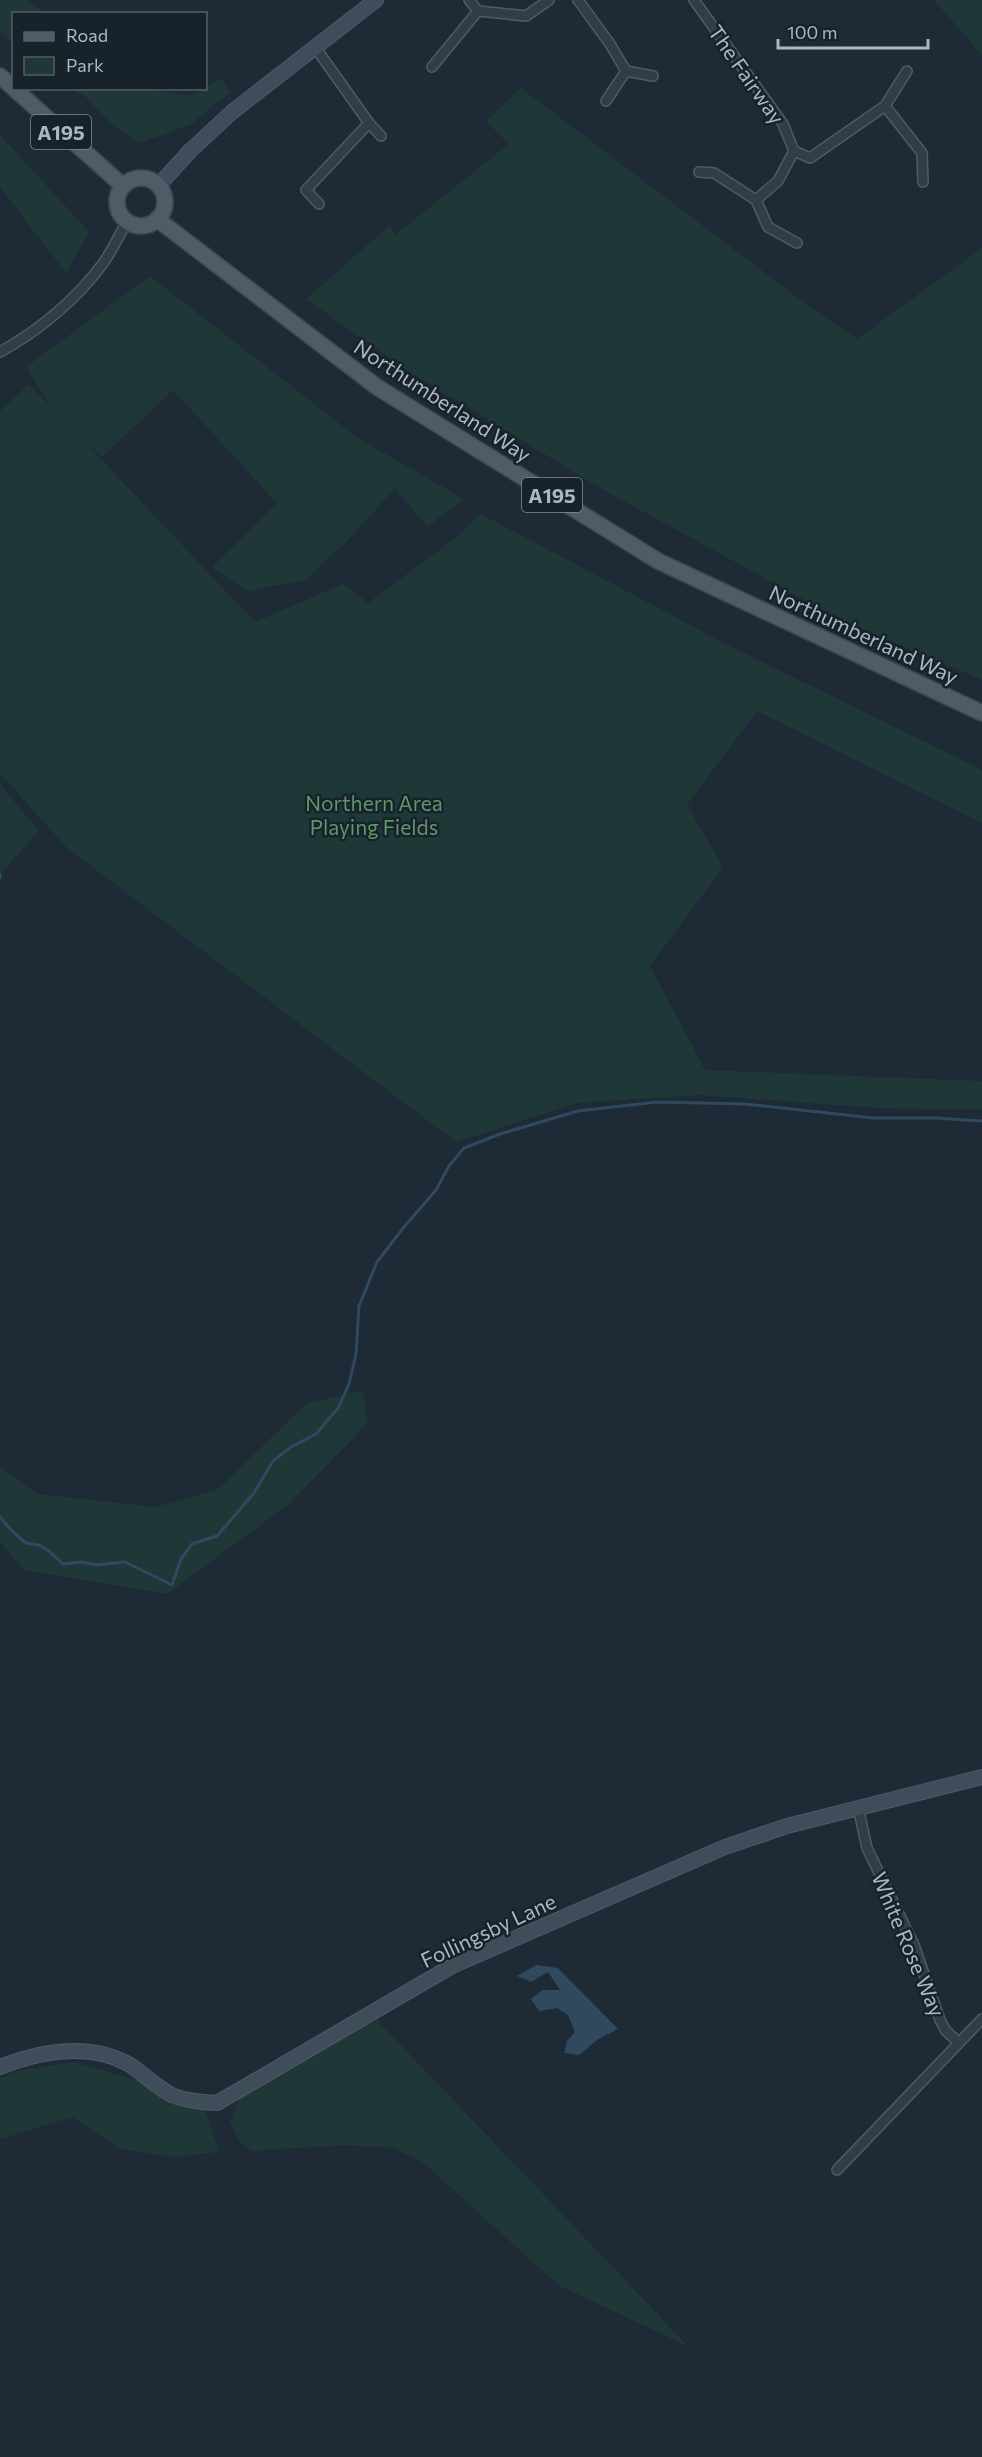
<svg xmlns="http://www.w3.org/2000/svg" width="982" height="2457" viewBox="0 0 982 2457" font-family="Commissioner,sans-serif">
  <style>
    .green { fill: #203738 }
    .water { fill: #30495f }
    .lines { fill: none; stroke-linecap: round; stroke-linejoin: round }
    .stream { stroke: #30495f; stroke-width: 3 }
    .street-casing { stroke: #4f5a65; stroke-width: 12 }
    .secondary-casing { stroke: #4f5a65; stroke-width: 16 }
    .primary-casing { stroke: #3b4650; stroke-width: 18 }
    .street { stroke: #323d47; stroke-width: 9 }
    .secondary { stroke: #3f4c5a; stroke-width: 14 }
    .primary { stroke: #4f5c68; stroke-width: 15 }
    .labels { text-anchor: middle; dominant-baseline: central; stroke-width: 5; stroke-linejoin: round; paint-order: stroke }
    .shield { fill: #17222b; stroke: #7f8a96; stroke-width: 1.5 }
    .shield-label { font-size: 20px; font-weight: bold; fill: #abb7c4 }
    .street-label { font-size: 21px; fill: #abb7c4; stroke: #17222b }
    .park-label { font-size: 21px; fill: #629569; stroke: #17222b }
  </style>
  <rect width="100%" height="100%" fill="#1e2b37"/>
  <path class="green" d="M0,0H27L44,13L14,14L13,44L0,31Z
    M934,0H982V55Z
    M221,78L230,92L190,125L139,143L111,124L86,97L72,89H146L191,96Z
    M521,88L806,304L857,339L982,248V680L839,619L602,489L405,369L306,299L390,225L395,235L509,144L486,121Z
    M0,135L89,232L66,273L0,187Z
    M150,276L359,439L464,499L427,527L395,488L348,540L305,580L248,591L212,567L277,503L173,390L102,457L80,437L255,622L343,584L368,603L458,536L481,514L722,642L982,770V823L757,711L687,805L723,867L650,966L705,1070L982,1081V1110L878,1108L700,1095L578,1103L456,1142L67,848L0,773V411L29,384L51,407L26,367Z
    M0,784L39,831L0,874Z
    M363,1390L367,1424L290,1503L167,1594L24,1570L0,1542V1467L37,1494L156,1507L217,1490L306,1404Z
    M377,2020L689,2347L558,2285L425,2164L394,2148L344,2145L252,2151L239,2141L230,2122L239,2099L344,2036Z
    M72,2062L137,2080L173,2101L205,2110L219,2152L175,2157L121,2149L73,2117L0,2139V2078L18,2071Z"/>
  <path class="water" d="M536,1965L558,1968L618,2029L597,2040L579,2055L564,2053L567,2041L575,2032L568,2015L557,2008L539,2011L531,1999L543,1990H560L548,1972L531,1982L517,1976Z"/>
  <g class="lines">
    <path class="stream" d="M0,874V878
      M0,1517L13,1532L26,1543L39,1545L49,1551L63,1564L82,1562L96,1565L125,1562L172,1585L181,1559L192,1544L217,1536L254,1493L273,1461L291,1447L316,1434L338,1408L349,1384L356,1354L359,1306L377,1262L404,1227L436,1190L449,1166L464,1148L500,1134L578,1111L657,1102L745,1104L873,1118H936L982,1121"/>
    <defs>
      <path id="street" d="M469,0L478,11L526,16L549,0
        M578,0L610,44L626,71L606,101
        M694,0L783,124L794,151
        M315,47L369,123
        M432,67L478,11
        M626,71L653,76
        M885,106L922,153L923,182
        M794,151L810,158L885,106L907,71
        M699,172L714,173L756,200L778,181L794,151
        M756,200L768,227L797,243
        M319,204L306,190L369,123L381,136
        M0,352C40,330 78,298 104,262C113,249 120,234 127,221
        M858,1807L867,1848L914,1945L940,2020L946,2031L958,2042
        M837,2170L982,2019"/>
      <path id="secondary" d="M159,185L190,151L232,112L376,0
        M0,2067C41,2051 90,2042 130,2065C144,2074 157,2088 172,2095C186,2101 201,2102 217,2103L452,1966L725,1847L787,1826L982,1777"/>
      <path id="primary" d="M0,76L123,186
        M117 202a24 24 0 1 1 48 0a24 24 0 1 1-48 0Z
        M157,219L377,387L658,561L982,713"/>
    </defs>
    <use href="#street" class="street-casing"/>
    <use href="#secondary" class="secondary-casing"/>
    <use href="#primary" class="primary-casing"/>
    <use href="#street" class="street"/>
    <use href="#secondary" class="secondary"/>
    <use href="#primary" class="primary"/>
  </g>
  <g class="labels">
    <g class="shield">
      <rect x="31" y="115" width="60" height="34" rx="4.5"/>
      <rect x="522" y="478" width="60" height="34" rx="4.5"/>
    </g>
    <g class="shield-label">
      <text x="61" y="132">A195</text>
      <text x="552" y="495">A195</text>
    </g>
    <g class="street-label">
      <text transform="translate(747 74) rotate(55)">The Fairway</text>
      <text transform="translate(443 400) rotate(33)">Northumberland Way</text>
      <text transform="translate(864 634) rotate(25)">Northumberland Way</text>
      <text transform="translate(488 1930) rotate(-25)">Follingsby Lane</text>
      <text transform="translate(909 1944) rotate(67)">White Rose Way</text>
    </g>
    <g class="park-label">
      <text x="374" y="802">Northern Area<tspan x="374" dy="24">Playing Fields</tspan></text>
    </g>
  </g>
  <rect x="12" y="12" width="195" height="78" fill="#17222b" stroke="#525e68" stroke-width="1.5"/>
  <rect x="24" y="32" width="30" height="9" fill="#4f5c68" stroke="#525e68" stroke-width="1.5"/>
  <text x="66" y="42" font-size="18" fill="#abb7c4">Road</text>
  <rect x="24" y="57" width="30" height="18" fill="#203738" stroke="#525e68" stroke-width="1.5"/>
  <text x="66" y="72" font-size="18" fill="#abb7c4">Park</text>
  <path d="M778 39v9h150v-9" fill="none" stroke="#abb7c4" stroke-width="3"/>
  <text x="787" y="39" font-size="18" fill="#abb7c4" stroke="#17222b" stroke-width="4.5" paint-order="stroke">100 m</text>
</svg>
